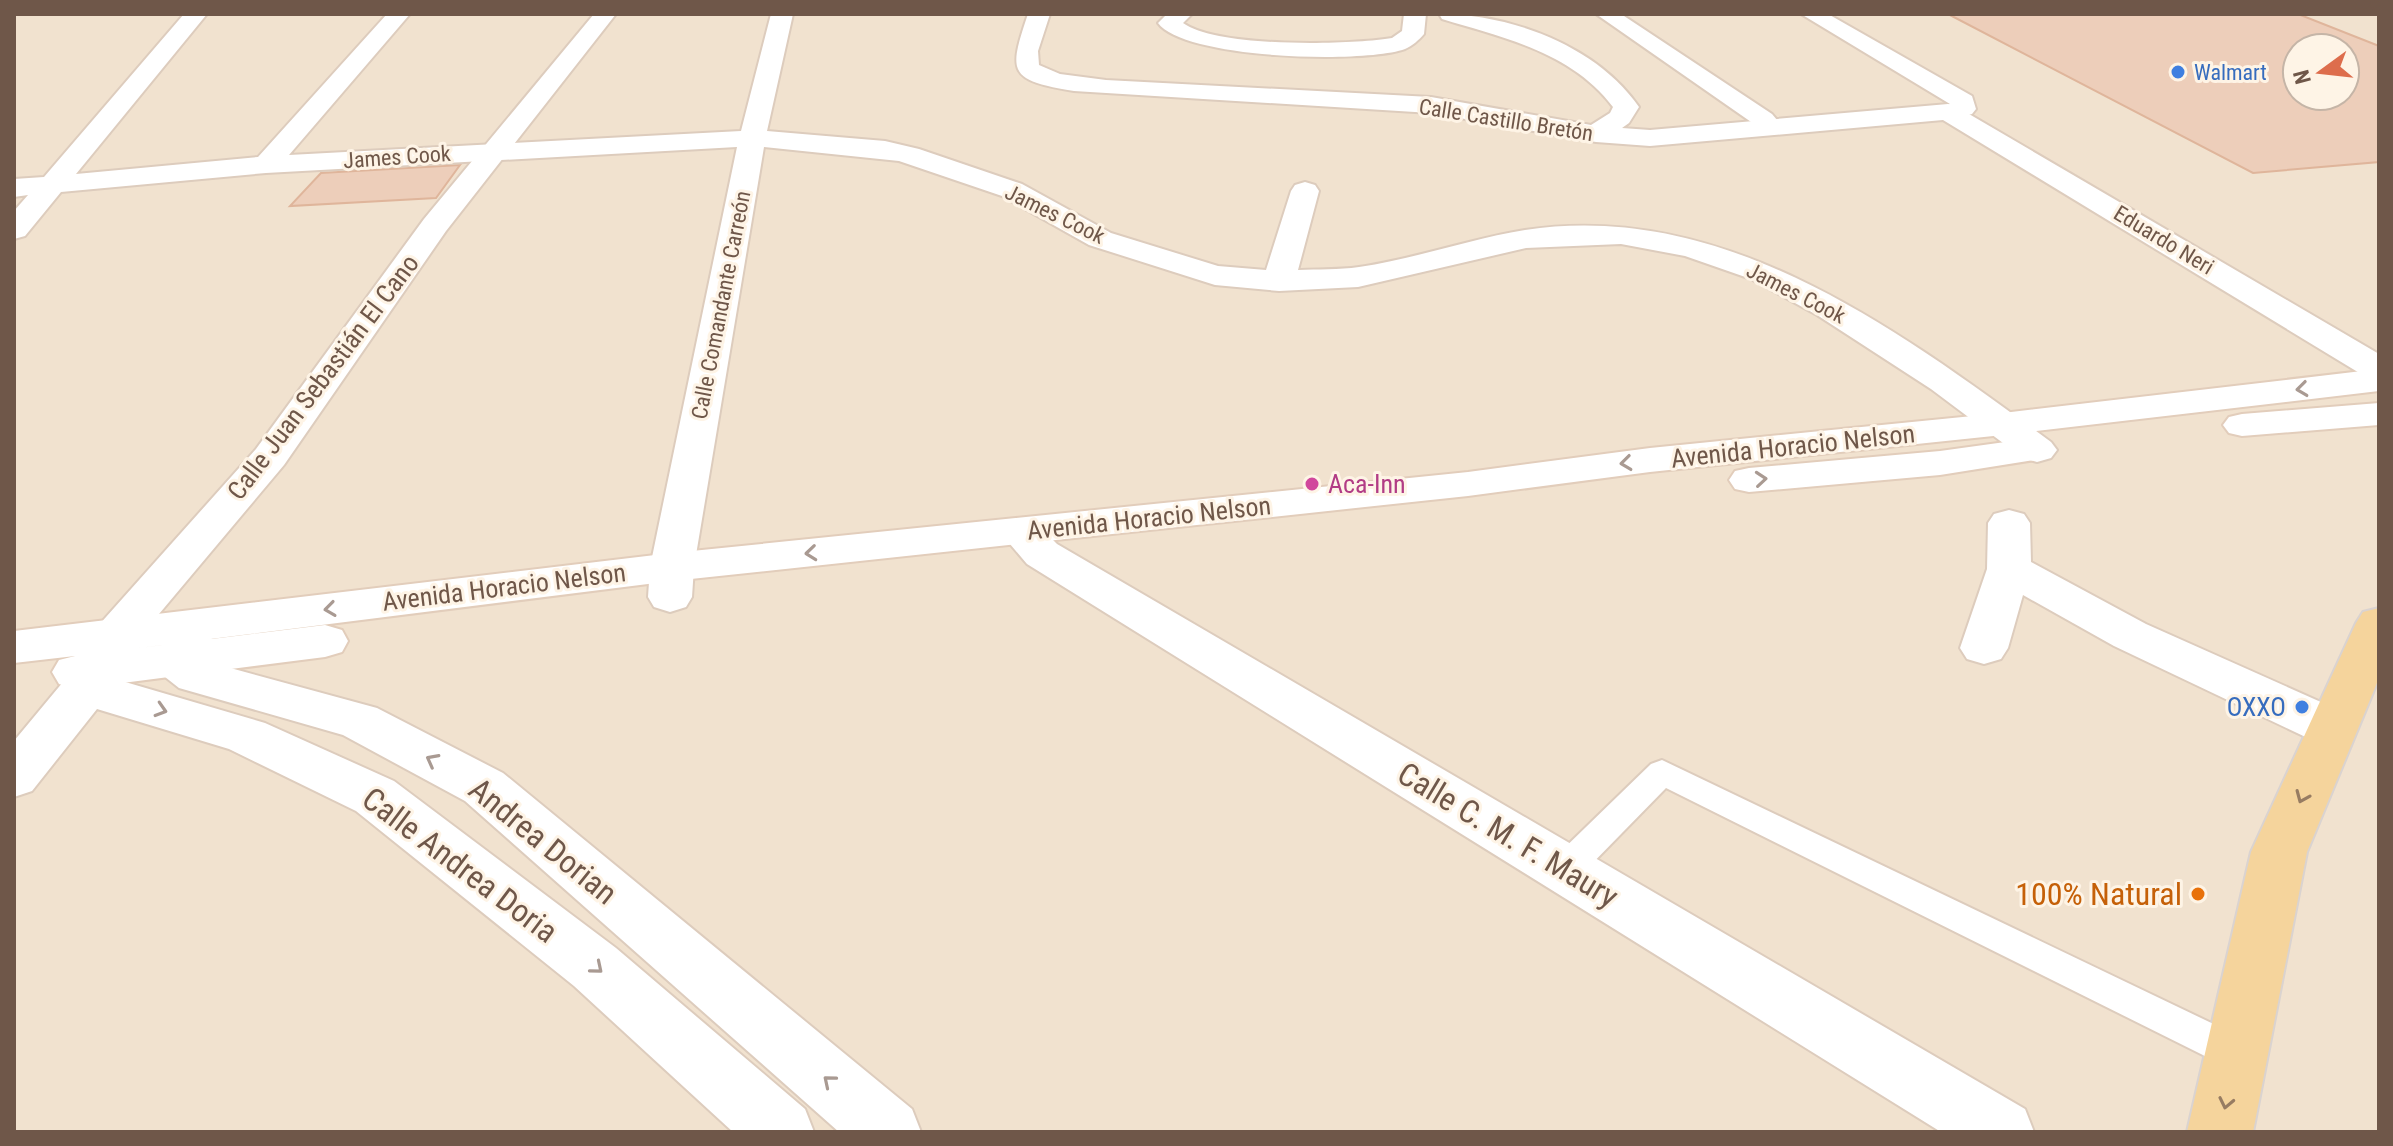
<svg xmlns="http://www.w3.org/2000/svg" width="2393" height="1146" viewBox="0 0 2393 1146" font-family="'Roboto Condensed',sans-serif">
  <style>
    .residential { fill: #f1e2cf; fill-rule: evenodd }
    .building { fill: #edceba; stroke: #dfb59b; stroke-width: 2; fill-rule: evenodd }
    .lines { fill: none; stroke-linecap: round; stroke-linejoin: round }
    .service-casing { stroke: #ddccbd; stroke-width: 4 }
    .minor-casing { stroke: #ddccbd; stroke-width: 4 }
    .tertiary-casing { stroke: #ddccbd; stroke-width: 4 }
    .secondary-casing { stroke: #e2cdbb; stroke-width: 4 }
    .primary-casing { stroke: #dad3d0; stroke-width: 4 }
    .service { fill: #fff; fill-rule: evenodd }
    .minor { fill: #fff; fill-rule: evenodd }
    .tertiary { fill: #fff; fill-rule: evenodd }
    .secondary { fill: #fff; fill-rule: evenodd }
    .primary { fill: #f5d49c; fill-rule: evenodd }
    .oneway { stroke: #a99a92 }
    .oneway2 { stroke: #977c62 }
    .shop-dot { fill: #3f7fe0; stroke: #fef4e6; stroke-width: 3 }
    .hotel-dot { fill: #d1479c; stroke: #fef4e6; stroke-width: 3 }
    .food-dot { fill: #e8710a; stroke: #fef4e6; stroke-width: 3 }
    .labels { text-anchor: middle; dominant-baseline: central; stroke-width: 6; stroke-linejoin: round; paint-order: stroke }
    .far-shop-label { font-size: 22px; fill: #366cbe; stroke: #fef4e6; text-anchor: start }
    .far-street-label { font-size: 22px; fill: #6f5749; stroke: #fef4e6 }
    .street-label { font-size: 26px; fill: #6f5749; stroke: #fef4e6 }
    .hotel-label { font-size: 26px; fill: #b23c85; stroke: #fef4e6; text-anchor: start }
    .shop-label { font-size: 26px; fill: #366cbe; stroke: #fef4e6; text-anchor: end }
    .near-street-label { font-size: 32px; fill: #6f5749; stroke: #fef4e6 }
    .near-food-label { font-size: 32px; fill: #c56008; stroke: #fef4e6; text-anchor: end }
  </style>
  <rect width="100%" height="100%" fill="#faf0e0"/>
  <path class="residential" d="M14,14H2379V1132H14ZM2297,48H2345V96H2297Z"/>
  <path class="building" d="M1948,14H2298L2379,46V162L2253,173ZM2297,48H2345V96H2297Z
    M460,165L436,198L290,206L321,173Z"/>
  <g class="lines">
    <defs>
      <path id="service" d="M1662,760L2249,1041L2255,1053L2249,1065L2236,1070L2223,1065L1666,788L1577,879L1565,883L1553,879L1548,869L1553,859L1651,764Z"/>
      <path id="minor" d="M184,14H207L76,174L258,157L387,14H410L289,155L741,131L771,14H793L767,131L885,141L919,149L1022,184L1111,233L1218,266L1266,270L1291,191L1295,185L1305,182L1315,185L1319,191L1298,270C1318,269 1339,270 1359,267C1415,259 1469,239 1525,230C1726,200 1898,330 2051,442L2057,450L2051,458L2037,462L2023,458L1931,389L1817,315L1751,279L1685,256L1621,244L1526,248L1358,287L1279,291L1215,285L1089,245L1002,196L899,161L764,147L694,567L692,597L686,607L670,612L654,607L648,597L650,567L737,147L266,173L61,192L25,236L14,239V211L28,195L14,197V179L44,177Z
        M1167,14H1192L1183,23C1218,48 1349,45 1392,38L1402,31L1404,14H1426L1424,34C1419,40 1412,46 1405,49C1364,64 1184,59 1158,23Z
        M1596,14H1621L1772,114L1783,127L1779,133H1761L1754,124Z
        M1801,14H1828L1972,96L1976,109L1972,114C1960,117 1951,120 1939,117L1935,112L1939,107L1950,104Z
        M2009,510L2024,514L2030,523L2031,562L2146,624L2350,715L2357,728L2350,741L2332,746L2314,741L2114,646L2023,595L2008,648L2001,659L1984,664L1967,659L1960,648L1987,569L1988,523L1994,514Z
        M1020,518L1035,522L1057,544L2025,1109L2034,1132H1941L1027,564L999,531L1005,522Z"/>
      <path id="tertiary" d="M594,14H616L446,231L284,465L133,645L115,679L265,723L394,781L616,948L805,1109L814,1132H733L574,986L356,811L229,749L97,709L32,791L14,797V741L68,676L98,626L256,449L424,219Z
        M1028,14H1050L1038,51L1039,65L1060,74L1106,80L1431,97L1591,125L1610,113L1613,107C1572,52 1504,38 1442,19L1439,14C1511,14 1597,46 1639,107L1629,123L1622,128L1650,130L1948,104L1957,107L2379,354V380L2366,377L1943,120L1650,146L1596,142L1431,113L1074,91C1008,80 1008,73 1028,14Z
        M194,611L210,616L217,627L203,656L212,663L377,708L503,773L912,1109L921,1132H839L465,801L343,735L179,688L160,673L153,661L178,616Z"/>
      <path id="secondary" d="M2379,369V391L2003,435L1650,472L1468,496L672,581L131,649L325,625L342,630L348,641L342,652L325,657L76,689L59,684L52,672L59,660L75,656L14,663V631L672,553L1468,472L1650,448L2003,413Z
        M2379,403V425L2242,436L2229,433L2223,425L2229,417L2242,414Z
        M2027,439L2041,443L2047,451L2041,459L1940,475L1749,492L1735,489L1729,480L1735,471L1749,468L1940,451Z"/>
      <path id="primary" d="M2379,608V678L2307,852L2253,1132H2187L2251,852L2356,623L2363,612Z"/>
    </defs>
    <use href="#service" class="service-casing"/>
    <use href="#minor" class="minor-casing"/>
    <use href="#tertiary" class="tertiary-casing"/>
    <use href="#secondary" class="secondary-casing"/>
    <use href="#primary" class="primary-casing"/>
    <use href="#service" class="service"/>
    <use href="#minor" class="minor"/>
    <use href="#tertiary" class="tertiary"/>
    <use href="#secondary" class="secondary"/>
    <use href="#primary" class="primary"/>
  </g>
  <defs><path id="oneway-chevron" d="M-2-3.5L2.5 0L-2 3.5" fill="none" stroke-width="1.6" stroke-linecap="round" stroke-linejoin="round" transform="scale(2)"/></defs>
  <g class="oneway">
    <use href="#oneway-chevron" transform="translate(2302 389) rotate(173)"/>
    <use href="#oneway-chevron" transform="translate(1626 463) rotate(173)"/>
    <use href="#oneway-chevron" transform="translate(1761 479) rotate(-5)"/>
    <use href="#oneway-chevron" transform="translate(811 553) rotate(174)"/>
    <use href="#oneway-chevron" transform="translate(330 609) rotate(172)"/>
    <use href="#oneway-chevron" transform="translate(161 710) rotate(17)"/>
    <use href="#oneway-chevron" transform="translate(432 760) rotate(-152)"/>
    <use href="#oneway-chevron" transform="translate(597 968) rotate(40)"/>
    <use href="#oneway-chevron" transform="translate(829 1081) rotate(-140)"/>
  </g>
  <g class="oneway2">
    <use href="#oneway-chevron" transform="translate(2302 797) rotate(113)"/>
    <use href="#oneway-chevron" transform="translate(2226 1103) rotate(102)"/>
  </g>
  <g class="shop-dot">
    <circle cx="2178" cy="72" r="8"/>
    <circle cx="2302" cy="707" r="8"/>
  </g>
  <circle class="hotel-dot" cx="1312" cy="484" r="8"/>
  <circle class="food-dot" cx="2198" cy="894" r="8"/>
  <g class="labels">
    <g class="far-shop-label">
      <text x="2194" y="72">Walmart</text>
    </g>
    <g class="far-street-label">
      <text transform="translate(1506 120) rotate(9)">Calle Castillo Bretón</text>
      <text transform="translate(397 157) rotate(-4)">James Cook</text>
      <text transform="translate(1055 214) rotate(26)">James Cook</text>
      <text transform="translate(2164 240) rotate(31)">Eduardo Neri</text>
      <text transform="translate(1796 293) rotate(27)">James Cook</text>
      <text transform="translate(721 305) rotate(-79)">Calle Comandante Carreón</text>
    </g>
    <g class="street-label">
      <text transform="translate(323 377) rotate(-53)">Calle Juan Sebastián El Cano</text>
      <text transform="translate(1793 446) rotate(-6)">Avenida Horacio Nelson</text>
      <text transform="translate(1149 518) rotate(-6)">Avenida Horacio Nelson</text>
      <text transform="translate(504 587) rotate(-7)">Avenida Horacio Nelson</text>
    </g>
    <g class="hotel-label">
      <text x="1328" y="484">Aca-Inn</text>
    </g>
    <g class="shop-label">
      <text x="2286" y="707">OXXO</text>
    </g>
    <g class="near-street-label">
      <text transform="translate(1508 835) rotate(31)">Calle C. M. F. Maury</text>
      <text transform="translate(543 841) rotate(39)">Andrea Dorian</text>
      <text transform="translate(460 865) rotate(37)">Calle Andrea Doria</text>
    </g>
    <g class="near-food-label">
      <text x="2182" y="894">100% Natural</text>
    </g>
  </g>
  <rect width="2393" height="1146" fill="none" stroke="#6f5749" stroke-width="32"/>
  <g transform="translate(2321 72) rotate(255)"><circle r="38" fill="#fef4e6" stroke="#c5b5a7" stroke-width="2"/>
  <path d="M0-6L14 30L0 20L-14 30Z" fill="#dd6d4c"/>
  <text y="-12" font-size="22" font-weight="bold" text-anchor="middle" fill="#6f5749">N</text>
  </g>
</svg>
